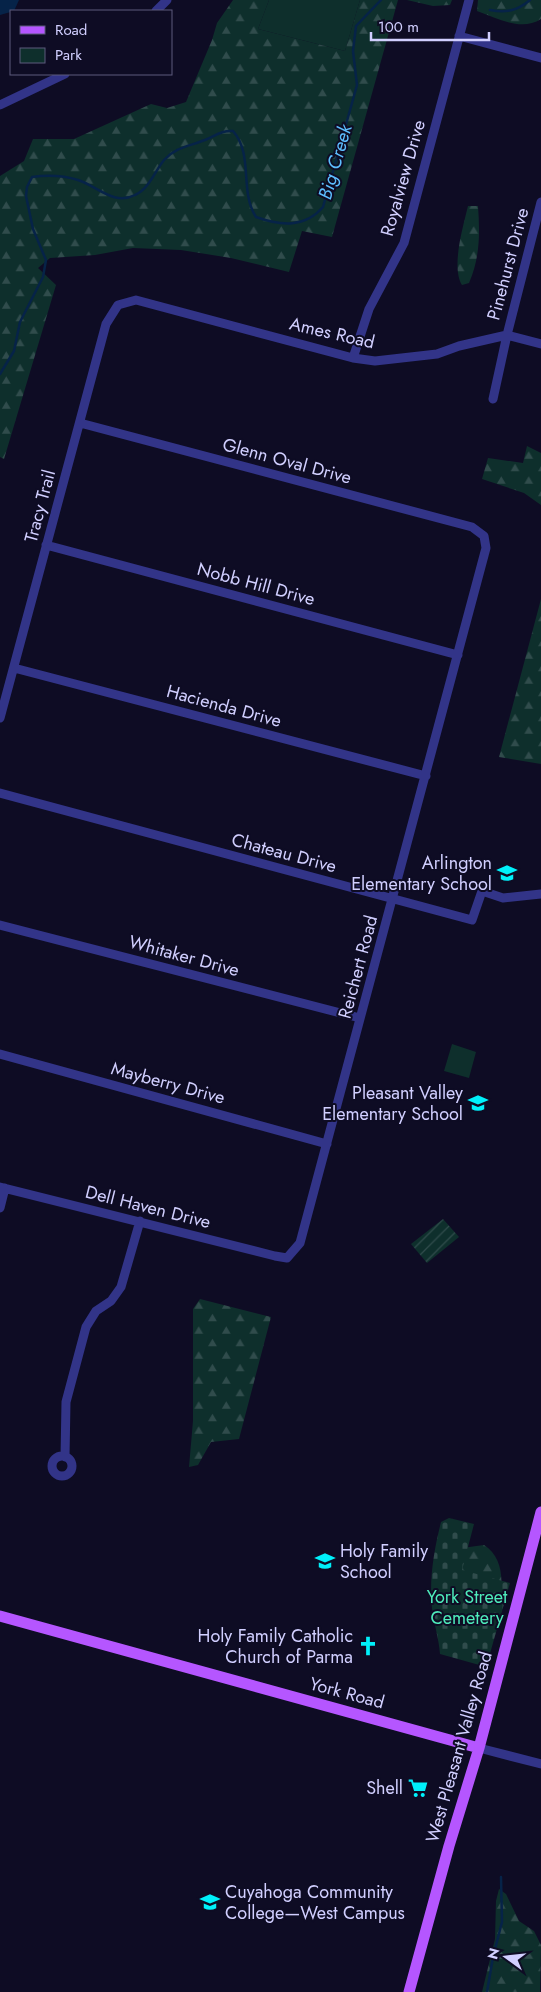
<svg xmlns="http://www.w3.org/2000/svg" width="541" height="1992" viewBox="0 0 541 1992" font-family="Jost,sans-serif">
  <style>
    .green { fill: #0e2f2c }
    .forest { fill: url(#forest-firs) }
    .cemetery { fill: url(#cemetery-stones) }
    .garden { fill: url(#garden-furrows) }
    .water { fill: #062348 }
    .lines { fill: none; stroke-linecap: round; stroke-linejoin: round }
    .stream { stroke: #062348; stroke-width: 2.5 }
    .minor { stroke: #323488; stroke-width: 9 }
    .major { stroke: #b556ff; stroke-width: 11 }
    .labels { text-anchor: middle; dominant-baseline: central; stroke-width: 4; stroke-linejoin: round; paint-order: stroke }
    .street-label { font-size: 18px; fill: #d1cfff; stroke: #0e0c24 }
    .poi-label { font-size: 18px; fill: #d1cfff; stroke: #0e0c24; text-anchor: end }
    .park-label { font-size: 18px; fill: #4eecbb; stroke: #0e0c24 }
    .water-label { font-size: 19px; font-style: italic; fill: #5dbeff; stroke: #0e0c24 }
  </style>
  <defs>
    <pattern id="forest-firs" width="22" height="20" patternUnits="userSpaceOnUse" patternTransform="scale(1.25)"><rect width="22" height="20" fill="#0e2f2c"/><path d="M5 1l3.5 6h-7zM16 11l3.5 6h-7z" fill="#304c4c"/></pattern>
    <pattern id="cemetery-stones" width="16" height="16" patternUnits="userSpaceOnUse" patternTransform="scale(1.25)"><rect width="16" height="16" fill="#0e2f2c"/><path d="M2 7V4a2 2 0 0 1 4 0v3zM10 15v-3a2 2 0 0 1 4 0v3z" fill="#304c4c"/></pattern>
    <pattern id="garden-furrows" width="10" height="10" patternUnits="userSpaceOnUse" patternTransform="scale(1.25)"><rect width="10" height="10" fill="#0e2f2c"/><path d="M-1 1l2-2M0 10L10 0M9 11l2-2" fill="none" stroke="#304c4c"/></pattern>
  </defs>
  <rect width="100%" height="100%" fill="#0e0c24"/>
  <path class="green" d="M269,0H360L345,51L258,29Z
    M452,1044L476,1052L469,1078L444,1071Z"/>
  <path class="forest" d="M233,0H269L258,29L345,51L360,0H398L332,237L302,231L289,272L231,258L181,250L133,248L95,255L50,258L38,268L56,285L4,459L0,457V176L24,161L33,139H74L151,104L167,108L186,102L212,40L217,23Z
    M407,0H452L450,5L433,6Z
    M478,0H541V19C521,32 497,18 477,11Z
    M468,206H478C480,233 480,258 469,283L462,285C451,267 463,227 468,206Z
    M527,446L541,453V505L524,493L482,479L488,458L523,463Z
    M541,599V764L499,757Z
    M200,1299L271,1317L239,1439L211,1442L198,1465L189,1467L193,1421V1309Z
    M484,1545C499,1554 503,1573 501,1590L447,1586L462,1548Z
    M499,1889L506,1894L519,1921L534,1931L541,1945L540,1992H482L495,1939L496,1901Z"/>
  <path class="cemetery" d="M449,1518L474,1524L462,1570L510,1583L485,1671L483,1666L440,1654C439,1639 434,1624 432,1608C429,1579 434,1550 441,1522Z"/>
  <path class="garden" d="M443,1219L459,1237L427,1263L411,1244Z"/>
  <path class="water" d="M0,0H19L14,11L0,15Z"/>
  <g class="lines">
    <path class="stream" d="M490,10C506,13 517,11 530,0
      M0,374L14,351L20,322L43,277L46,260L33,229L26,196L27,187L32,177C47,175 65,176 78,180C97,186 114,206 135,195C149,189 155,171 164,160C176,147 190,146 205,140C215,136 222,130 233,131C254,155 239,191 256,217C281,226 305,228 323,207L357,85L353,51L356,26L381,0
      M487,1992L493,1957L502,1922L501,1877"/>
    <path class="minor" d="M156,11L167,0
      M459,36L541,58
      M0,105L65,74
      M353,358L369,309L404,243L469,0
      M493,399L507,335L541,202
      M46,545L458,655
      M14,668L426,776
      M0,718L106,324L118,305L136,300L353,358L375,361L437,354L459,346L507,335L541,344
      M0,793L472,920L482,891L503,898L541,894
      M0,925L360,1018
      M0,1054L327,1144
      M0,1187L275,1256L287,1258L300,1243L486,548L484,536L472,527L80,423
      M0,1208L5,1188
      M52 1466a10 10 0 1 1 20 0a10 10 0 1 1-20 0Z
      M65,1457L66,1402L86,1327L96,1311L111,1301L121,1287L140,1221
      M479,1748L541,1764"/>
    <path class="major" d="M0,1616L479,1748
      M409,1992L449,1846L479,1748L541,1512"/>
  </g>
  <defs>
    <symbol id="school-bare" viewBox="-9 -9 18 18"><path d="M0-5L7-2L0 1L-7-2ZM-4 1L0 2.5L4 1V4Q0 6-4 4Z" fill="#00f0fa" stroke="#0e0c24" stroke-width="2.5" paint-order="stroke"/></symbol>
    <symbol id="church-bare" viewBox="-9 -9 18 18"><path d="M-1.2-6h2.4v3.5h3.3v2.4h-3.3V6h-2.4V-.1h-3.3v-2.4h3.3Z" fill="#00f0fa" stroke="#0e0c24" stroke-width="2.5" paint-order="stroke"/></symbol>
    <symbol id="supermarket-bare" viewBox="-9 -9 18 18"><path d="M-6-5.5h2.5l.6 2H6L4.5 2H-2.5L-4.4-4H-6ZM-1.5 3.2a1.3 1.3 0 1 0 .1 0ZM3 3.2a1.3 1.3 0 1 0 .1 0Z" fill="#00f0fa" stroke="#0e0c24" stroke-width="2.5" paint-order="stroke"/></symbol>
    <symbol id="university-bare" viewBox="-9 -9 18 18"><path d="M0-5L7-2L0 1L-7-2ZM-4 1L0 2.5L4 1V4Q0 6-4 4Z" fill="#00f0fa" stroke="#0e0c24" stroke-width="2.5" paint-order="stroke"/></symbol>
  </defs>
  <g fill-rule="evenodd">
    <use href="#school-bare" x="493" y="859" width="28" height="28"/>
    <use href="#school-bare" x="464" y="1089" width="28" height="28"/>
    <use href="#school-bare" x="311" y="1547" width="28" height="28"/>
    <use href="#church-bare" x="354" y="1632" width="28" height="28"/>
    <use href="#supermarket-bare" x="404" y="1774" width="28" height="28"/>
    <use href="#university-bare" x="196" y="1888" width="28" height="28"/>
  </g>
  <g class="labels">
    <g class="street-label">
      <text transform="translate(403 178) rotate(-74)">Royalview Drive</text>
      <text transform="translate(508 264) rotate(-75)">Pinehurst Drive</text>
      <text transform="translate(332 333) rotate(13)">Ames Road</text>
      <text transform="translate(287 461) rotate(15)">Glenn Oval Drive</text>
      <text transform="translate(40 506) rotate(-75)">Tracy Trail</text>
      <text transform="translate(256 584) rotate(15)">Nobb Hill Drive</text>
      <text transform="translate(224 706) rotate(15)">Hacienda Drive</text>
      <text transform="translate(284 853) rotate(15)">Chateau Drive</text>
      <text transform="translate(184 956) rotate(15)">Whitaker Drive</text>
      <text transform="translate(358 967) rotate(-75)">Reichert Road</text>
      <text transform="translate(168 1083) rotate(15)">Mayberry Drive</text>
      <text transform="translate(148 1207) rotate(14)">Dell Haven Drive</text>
      <text transform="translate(347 1693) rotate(15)">York Road</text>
      <text transform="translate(459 1747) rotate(-74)">West Pleasant Valley Road</text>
    </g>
    <g class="poi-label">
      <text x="492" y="863">Arlington<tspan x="492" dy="21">Elementary School</tspan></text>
      <text x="463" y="1093">Pleasant Valley<tspan x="463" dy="21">Elementary School</tspan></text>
      <text x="340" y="1551" text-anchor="start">Holy Family<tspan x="340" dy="21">School</tspan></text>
      <text x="353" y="1636">Holy Family Catholic<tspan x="353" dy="21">Church of Parma</tspan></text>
      <text x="403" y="1788">Shell</text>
      <text x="225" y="1892" text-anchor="start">Cuyahoga Community<tspan x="225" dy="21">College—West Campus</tspan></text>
    </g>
    <g class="park-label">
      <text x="467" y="1597">York Street<tspan x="467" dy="21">Cemetery</tspan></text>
    </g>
    <g class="water-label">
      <text transform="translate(335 162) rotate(-74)">Big Creek</text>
    </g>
  </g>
  <rect x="10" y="10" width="162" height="65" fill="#0e0c24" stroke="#5c5a7c"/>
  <rect x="20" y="26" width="25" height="8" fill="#b556ff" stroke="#5c5a7c"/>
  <text x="55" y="35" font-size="15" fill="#d1cfff">Road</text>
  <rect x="20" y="48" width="25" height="15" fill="#0e2f2c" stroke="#5c5a7c"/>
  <text x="55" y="60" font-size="15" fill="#d1cfff">Park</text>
  <g transform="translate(506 1957) rotate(285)" stroke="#0e0c24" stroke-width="4" paint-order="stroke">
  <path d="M0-4L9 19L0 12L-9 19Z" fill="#d1cfff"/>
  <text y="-8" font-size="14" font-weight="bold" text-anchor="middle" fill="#d1cfff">N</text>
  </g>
  <path d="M371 32v8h118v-8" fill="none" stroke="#d1cfff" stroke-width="2.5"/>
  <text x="378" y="32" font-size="15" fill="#d1cfff" stroke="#0e0c24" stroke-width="4" paint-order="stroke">100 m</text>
</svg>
